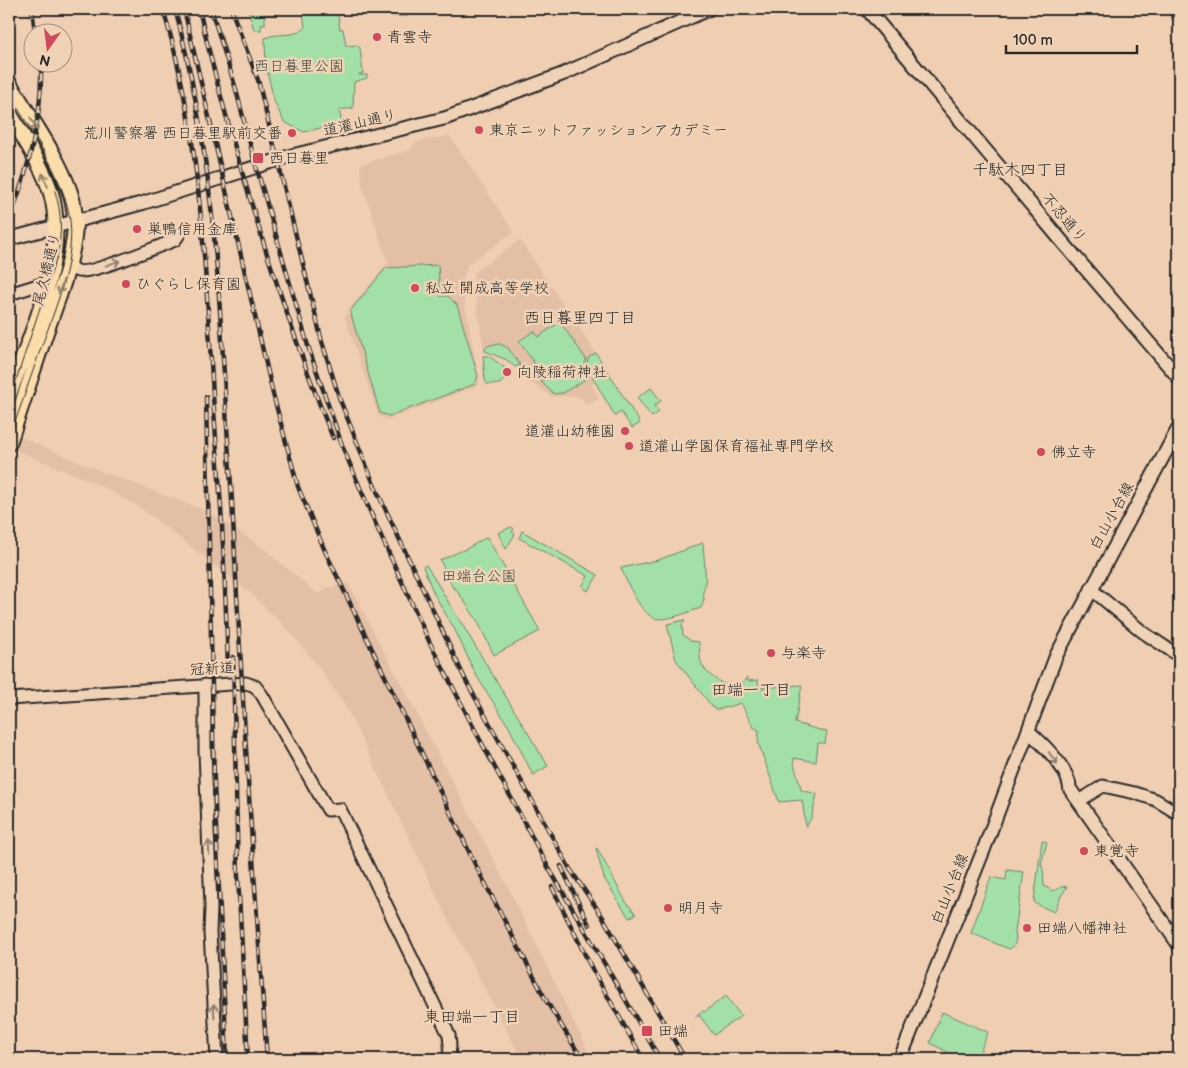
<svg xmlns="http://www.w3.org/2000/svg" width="1188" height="1068" viewBox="0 0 1188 1068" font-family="'Balsamiq Sans','Klee One',sans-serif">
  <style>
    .built { fill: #e3bfa6 }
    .green { fill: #a3e0a8; stroke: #67866a }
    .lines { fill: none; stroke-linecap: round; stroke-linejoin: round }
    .tertiary-casing { stroke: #2b2b2b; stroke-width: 15 }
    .secondary-casing { stroke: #2b2b2b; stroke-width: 16 }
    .primary-casing { stroke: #2b2b2b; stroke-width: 18 }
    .tertiary { stroke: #f0d3b6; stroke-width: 11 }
    .secondary { stroke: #f0d3b6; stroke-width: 12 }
    .primary { stroke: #faddab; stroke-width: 14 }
    .tram { stroke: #2b2b2b; stroke-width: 1 }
    .rail-casing { stroke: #2b2b2b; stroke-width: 4.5 }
    .rail { stroke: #f0d3b6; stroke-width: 2.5; stroke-dasharray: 8; stroke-linecap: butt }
    .oneway { stroke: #92846b }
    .oneway2 { stroke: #8e7f70 }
    .poi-dot { fill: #d1495b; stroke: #f0d3b6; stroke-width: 2 }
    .labels { text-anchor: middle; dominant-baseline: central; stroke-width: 5; stroke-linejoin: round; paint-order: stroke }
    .poi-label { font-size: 15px; fill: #2b2b2b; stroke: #f0d3b6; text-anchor: start }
    .park-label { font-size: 15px; fill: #3d463e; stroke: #f0d3b6 }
    .street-label { font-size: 15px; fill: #2b2b2b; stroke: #f0d3b6 }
    .neighbourhood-label { font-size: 16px; fill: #2b2b2b; stroke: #f0d3b6 }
  </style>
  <rect width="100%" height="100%" fill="#f0ceb2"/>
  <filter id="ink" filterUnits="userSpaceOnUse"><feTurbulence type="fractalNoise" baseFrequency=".02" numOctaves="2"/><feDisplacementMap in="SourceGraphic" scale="10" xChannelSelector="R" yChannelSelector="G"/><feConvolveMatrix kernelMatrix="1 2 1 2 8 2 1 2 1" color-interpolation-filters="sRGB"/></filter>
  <g filter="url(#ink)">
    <path class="built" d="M449,135L514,232L468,264L464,277V300L480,384L477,386L387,420L378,415L345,318L348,310L388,263L362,184L360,166L362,164L410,150L415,143Z
      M520,240L595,352L588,357L585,366L594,383L592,385L599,399L586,405L582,398L573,396L552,397L526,379L512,357L484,350L473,280L475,272Z
      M9,432L101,471L201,509L220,519L260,546L318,594L327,588L348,583L508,887L592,1059H522L446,915L348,711L321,670L291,633L250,593L154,518L134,504L95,483L9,447Z"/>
    <path class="green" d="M248,9H276L277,15H265V25H261V30H254Z
      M337,9L340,29H343L346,46L357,45L360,48L363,73L359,74V75H367V78L354,82L353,108L339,110L342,123L304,132L284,122L274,101L266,66L265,38C278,32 294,38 305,28L303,12Z
      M393,9H407L408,16H393Z
      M438,265L440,296H448L457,305L478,376L475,384L389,416L380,413L350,311L386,268Z
      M560,322L586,359L584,366L589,377L563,393L554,394L541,382L545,379L519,341L534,331L538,337Z
      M500,344L508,348L520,365L515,367L507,360L485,351V348L490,345Z
      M596,353L640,423L632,428L621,412L615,416L586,366L589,357Z
      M483,356H489L505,368V378L500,384H487L485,380Z
      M651,388L661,401L654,406L659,412L652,417L637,398Z
      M511,527L514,529L512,532L515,534L506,549L498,533Z
      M522,531L598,575L588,591L582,587L588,576L519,538Z
      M487,537L540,631L494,655L477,620L455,588H453L440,560L468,548Z
      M703,543L706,583L703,592L704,599L701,608C688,612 673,619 659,619C642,619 627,582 621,568L658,560Z
      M426,565L548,766L533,775L509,727L476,675L455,630L434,594L423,567Z
      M685,620L682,625L683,635L691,641L699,642C700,647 699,652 700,657C702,674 720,682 733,689L739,688L747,677L748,681L758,680L759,688L802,685L795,723L827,732L825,743H818L816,762L794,758C793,768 800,779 801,790L817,794L812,816L806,827L802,800L779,802L758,742L759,730L753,727L741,703L717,710L713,708L676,660L667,624Z
      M1042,841L1047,842L1041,864C1045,872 1043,878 1044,886L1053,891L1064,886L1067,887L1061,896L1054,912L1036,904L1034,901Z
      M597,848L626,902L636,914L629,918L604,878L596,849Z
      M1007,870L1024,872L1015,931L1016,940L1014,946L1009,949L971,933L991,877L1006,880Z
      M726,996L741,1016L714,1035L700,1016H695L703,1011L704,1012Z
      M942,1012L988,1032L977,1059H961L930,1043Z"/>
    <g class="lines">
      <defs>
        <path id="tertiary" d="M1175,9L1179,16
          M68,264C71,266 74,270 78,271C89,275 160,246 175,240L180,233
          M9,294L48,282
          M1091,589L1144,633L1179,656
          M205,685V751L211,907L210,932L217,1059
          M9,699L246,683L255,686L262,695L328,810L340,809L449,1035L450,1045L449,1059
          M1079,801L1103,786L1135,793L1156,800L1179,814"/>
        <path id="secondary" d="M867,9L1060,239L1179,378
          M9,239L143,203L290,156L446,118L563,74L709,9
          M1028,731C1043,744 1069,769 1070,789L1179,945
          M900,1059L984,849L1056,656L1179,427"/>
        <path id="primary" d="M9,83C29,116 65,166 73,203C82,243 58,297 45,335C33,371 21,407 9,443
          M9,112C23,138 42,164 51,193C69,256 30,336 9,395"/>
      </defs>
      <use href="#tertiary" class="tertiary-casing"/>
      <use href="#secondary" class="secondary-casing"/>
      <use href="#primary" class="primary-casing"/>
      <use href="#tertiary" class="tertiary"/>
      <use href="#secondary" class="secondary"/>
      <use href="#primary" class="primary"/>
      <path class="tram" d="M9,94C30,129 56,165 67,205C81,254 53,313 37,359C28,385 19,412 9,438
        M9,402L57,256C62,233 62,214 55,191"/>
      <defs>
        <path id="rail" d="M32,9L35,32
          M163,9C201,134 205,265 213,395C215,428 218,460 220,493C224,551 226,609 228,667
          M175,9C209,134 218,263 225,392C227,434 231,477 233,519C242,699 254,879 267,1059
          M184,9L273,394L298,487L325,551L475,864L547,1002L582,1059
          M199,9C218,91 241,171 266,251C287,314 308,377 333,438
          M211,9L235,86L254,159L308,346L343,448L376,525L429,641L478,736L547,865L660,1059
          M231,9L258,80L322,342L340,400L375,487L466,681L570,869L602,916L685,1059
          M9,221C28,170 43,118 41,62
          M206,397L214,783L227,1059
          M233,657L238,876L248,1059
          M561,866L589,925
          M552,887L590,965L643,1059"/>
      </defs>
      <use href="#rail" class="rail-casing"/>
      <use href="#rail" class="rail"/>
    </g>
    <defs><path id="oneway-shaft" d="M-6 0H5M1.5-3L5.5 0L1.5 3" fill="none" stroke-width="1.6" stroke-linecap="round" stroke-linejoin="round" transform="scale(1.25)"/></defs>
    <g class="oneway">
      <use href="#oneway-shaft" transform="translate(34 124) rotate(59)"/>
      <use href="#oneway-shaft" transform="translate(45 180) rotate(-113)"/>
      <use href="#oneway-shaft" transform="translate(61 287) rotate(108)"/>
    </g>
    <g class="oneway2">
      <use href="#oneway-shaft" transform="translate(113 263) rotate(-20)"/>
      <use href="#oneway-shaft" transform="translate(1053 758) rotate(53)"/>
      <use href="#oneway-shaft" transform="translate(209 848) rotate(-92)"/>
      <use href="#oneway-shaft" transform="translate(214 1011) rotate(-93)"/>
    </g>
  </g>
  <g class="poi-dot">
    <circle cx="377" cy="37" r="5"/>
    <circle cx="479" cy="130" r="5"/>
    <circle cx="292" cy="133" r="5"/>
    <rect x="252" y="152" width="12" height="12" rx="2.5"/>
    <circle cx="137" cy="229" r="5"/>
    <circle cx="126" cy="284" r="5"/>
    <circle cx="415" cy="288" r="5"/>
    <circle cx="507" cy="372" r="5"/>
    <circle cx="625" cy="431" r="5"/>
    <circle cx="629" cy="446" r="5"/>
    <circle cx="1041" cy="452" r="5"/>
    <circle cx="771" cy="653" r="5"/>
    <circle cx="1084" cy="851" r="5"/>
    <circle cx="668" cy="908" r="5"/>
    <circle cx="1027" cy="928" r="5"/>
    <rect x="641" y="1025" width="12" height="12" rx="2.5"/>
  </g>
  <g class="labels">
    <g class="poi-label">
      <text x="387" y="37">青雲寺</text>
      <text x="489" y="130">東京ニットファッションアカデミー</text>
      <text x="282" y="133" text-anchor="end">荒川警察署 西日暮里駅前交番</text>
      <text x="269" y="158">西日暮里</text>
      <text x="147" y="229">巣鴨信用金庫</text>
      <text x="136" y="284">ひぐらし保育園</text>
      <text x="425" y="288">私立 開成高等学校</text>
      <text x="517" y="372">向陵稲荷神社</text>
      <text x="615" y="431" text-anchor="end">道灌山幼稚園</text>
      <text x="639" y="446">道灌山学園保育福祉専門学校</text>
      <text x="1051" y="452">佛立寺</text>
      <text x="781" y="653">与楽寺</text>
      <text x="1094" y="851">東覚寺</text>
      <text x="678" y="908">明月寺</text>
      <text x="1037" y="928">田端八幡神社</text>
      <text x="658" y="1031">田端</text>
    </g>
    <g class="park-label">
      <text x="299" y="66">西日暮里公園</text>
      <text x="479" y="576">田端台公園</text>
    </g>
    <g class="street-label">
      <text transform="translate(360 123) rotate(-13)">道灌山通り</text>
      <text transform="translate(1064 218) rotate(50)">不忍通り</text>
      <text transform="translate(47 269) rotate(-76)">尾久橋通り</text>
      <text transform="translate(1112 516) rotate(-61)">白山小台線</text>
      <text transform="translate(212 669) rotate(-3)">冠新道</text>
      <text transform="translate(950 889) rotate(-68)">白山小台線</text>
    </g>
    <g class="neighbourhood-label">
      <text x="1020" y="170">千駄木四丁目</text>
      <text x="580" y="318">西日暮里四丁目</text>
      <text x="751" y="690">田端一丁目</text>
      <text x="472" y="1017">東田端一丁目</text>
    </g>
  </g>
  <rect width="1188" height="1068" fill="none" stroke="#f0d3b6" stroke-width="30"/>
  <rect x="15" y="15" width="1158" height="1038" fill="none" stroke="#2b2b2b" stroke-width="2" filter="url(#ink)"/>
  <g transform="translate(48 48) rotate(194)"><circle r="24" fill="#f0d3b6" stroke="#a1907e"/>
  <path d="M0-4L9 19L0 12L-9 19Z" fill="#d1495b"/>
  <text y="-8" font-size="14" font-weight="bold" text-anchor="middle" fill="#2b2b2b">N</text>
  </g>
  <path d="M1006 45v8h131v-8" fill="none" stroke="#2b2b2b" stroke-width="2.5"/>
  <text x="1013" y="45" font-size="15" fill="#2b2b2b" stroke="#f0d3b6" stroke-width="4" paint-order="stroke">100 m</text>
</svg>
